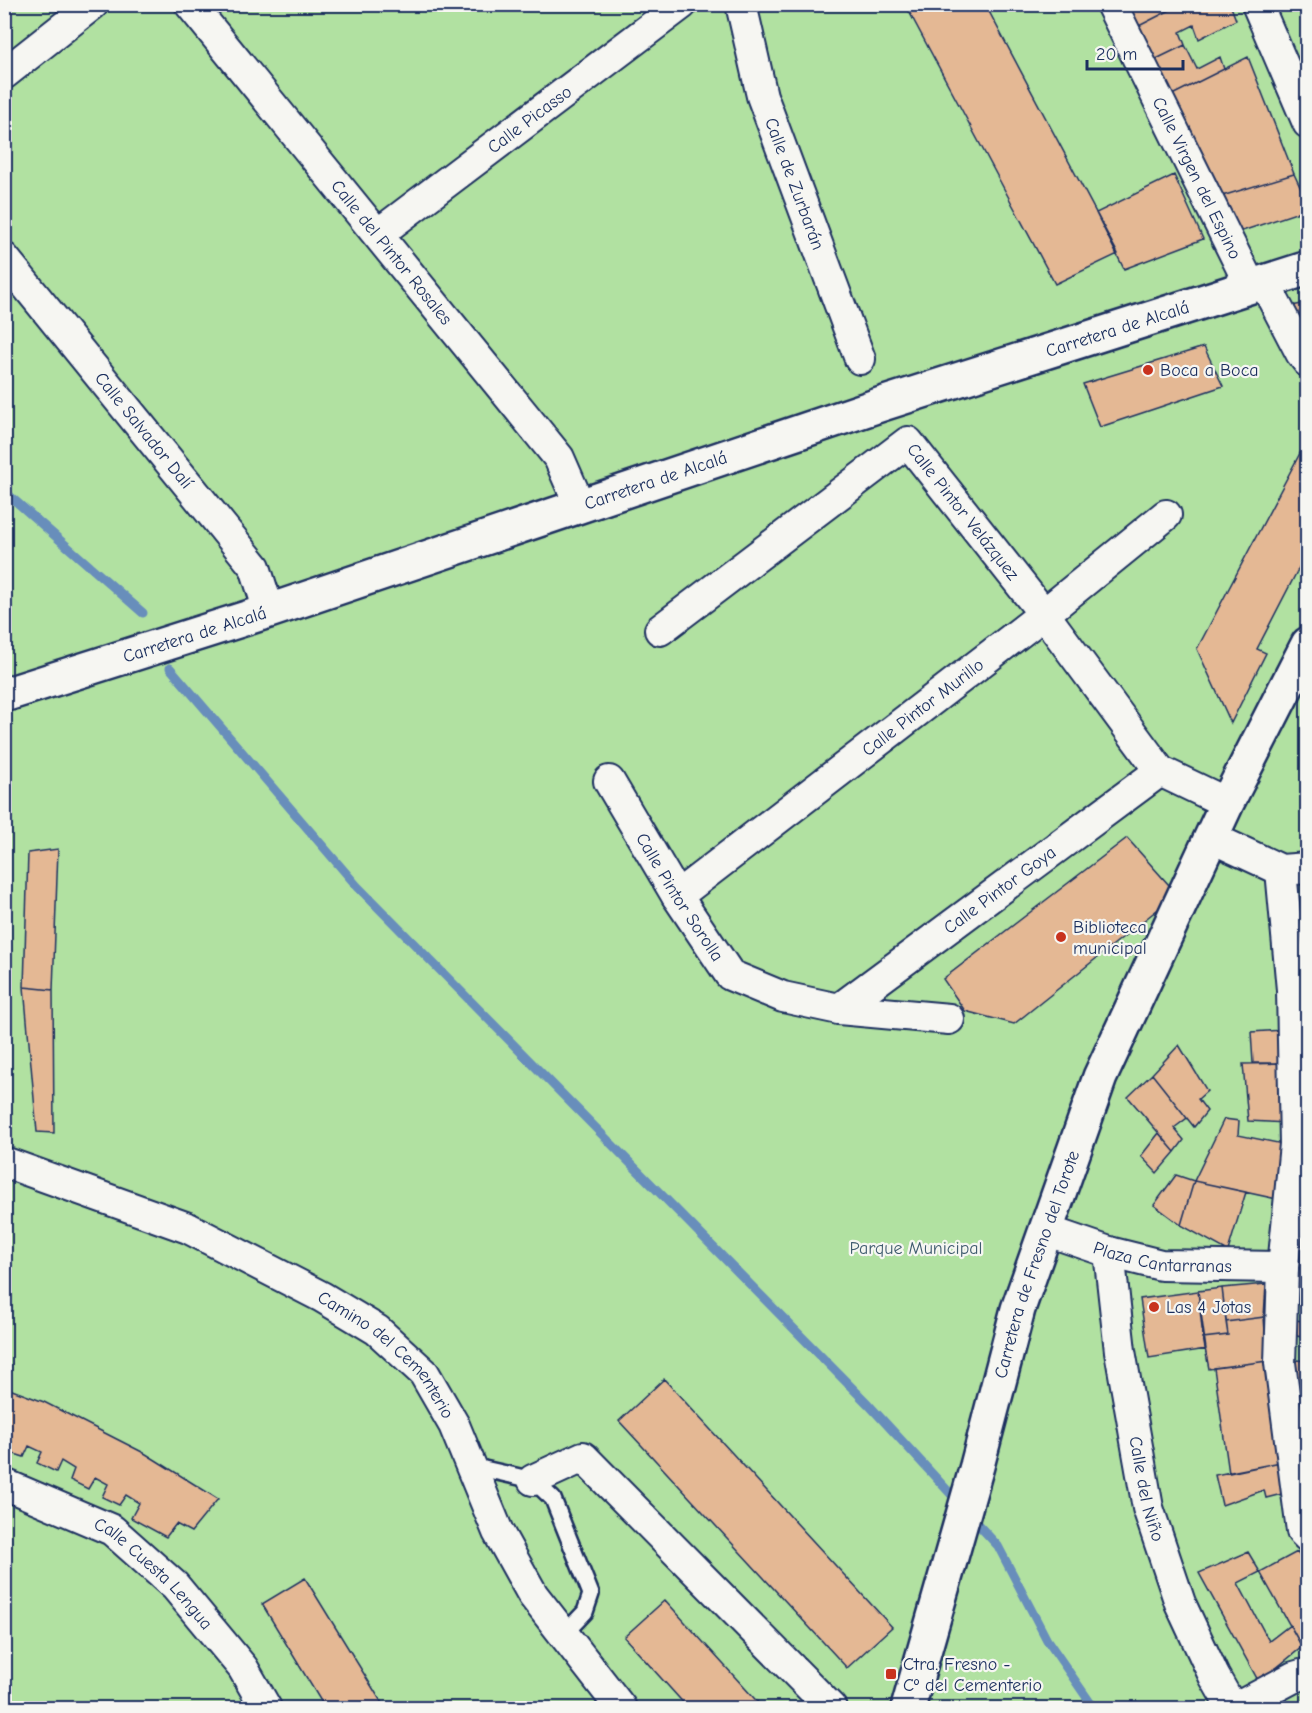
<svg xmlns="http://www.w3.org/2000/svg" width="1312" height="1713" viewBox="0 0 1312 1713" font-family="'Comic Neue',sans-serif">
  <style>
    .green { fill: #b1e1a1; stroke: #668880; stroke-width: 1.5 }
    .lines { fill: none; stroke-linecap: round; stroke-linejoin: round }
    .stream { stroke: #688ebb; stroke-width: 9 }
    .building { fill: #e4b894; stroke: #1b2f5e; stroke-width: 1.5 }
    .lane-casing { stroke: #1b2f5e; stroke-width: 20 }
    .street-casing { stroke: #1b2f5e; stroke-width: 34 }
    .secondary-casing { stroke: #1b2f5e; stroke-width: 38 }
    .lane { stroke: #f6f6f2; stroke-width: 15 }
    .street { stroke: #f6f6f2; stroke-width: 30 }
    .secondary { stroke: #f6f6f2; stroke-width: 33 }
    .poi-dot { fill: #c8321e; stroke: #f6f6f2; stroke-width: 2 }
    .labels { text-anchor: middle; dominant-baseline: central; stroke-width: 4.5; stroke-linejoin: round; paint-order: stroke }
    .street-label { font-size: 18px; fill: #1b2f5e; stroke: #f6f6f2 }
    .poi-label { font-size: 18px; fill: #1b2f5e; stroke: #f6f6f2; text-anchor: start }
    .park-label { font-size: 18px; fill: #405c6f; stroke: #f6f6f2 }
  </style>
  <rect width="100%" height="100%" fill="#f6f6f2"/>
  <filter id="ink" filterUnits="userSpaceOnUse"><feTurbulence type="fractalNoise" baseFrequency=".0167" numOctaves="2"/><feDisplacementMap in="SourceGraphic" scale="12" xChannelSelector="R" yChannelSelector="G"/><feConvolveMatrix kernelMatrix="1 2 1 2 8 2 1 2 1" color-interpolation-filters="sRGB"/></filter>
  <g filter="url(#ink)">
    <path class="green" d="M5,5H1307V1708H5Z"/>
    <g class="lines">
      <path class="stream" d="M4,491L143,613
        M170,668L357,886L868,1404L960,1504
        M971,1517L998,1546L1047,1640L1094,1708"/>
    </g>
    <path class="building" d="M905,4H985L1118,254L1055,284Z
      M1119,4H1182L1131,30Z
      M1182,4H1230L1236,20L1199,39L1194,25L1180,32L1185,45L1146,64L1131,30Z
      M1185,45L1197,69L1220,57L1224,69L1164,99L1146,64Z
      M1248,57L1294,174L1209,200L1164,99Z
      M1294,174L1308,204V209L1230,235L1209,200Z
      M1174,175L1203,239L1124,269L1096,213Z
      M1308,303V331L1291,306Z
      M1204,347L1223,386L1100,427L1083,384Z
      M1308,438V550L1257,649L1266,653L1231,723L1197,649Z
      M1127,838L1177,894L1014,1024L965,1011L943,979Z
      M58,849L53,990L24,987L28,853Z
      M1308,904V952H1303L1300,908Z
      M24,987L53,990L54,1133L37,1132Z
      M1284,1030L1285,1063H1253L1251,1032Z
      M1179,1045L1207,1091L1198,1099L1207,1111L1194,1127L1152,1074Z
      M1285,1063L1287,1123L1248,1121L1243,1064Z
      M1152,1074L1187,1118L1174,1128L1184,1140L1175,1152L1128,1097Z
      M1224,1119L1239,1121L1238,1135L1283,1144L1277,1199L1194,1181Z
      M1159,1133L1175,1152L1157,1173L1141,1156Z
      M1176,1175L1194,1181L1181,1225L1154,1205Z
      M1194,1181L1246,1192L1228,1251L1181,1225Z
      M1303,1204H1308V1246L1300,1245Z
      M1300,1245L1308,1246V1268H1298Z
      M1298,1268H1308V1290L1296,1289Z
      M1266,1284L1264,1317L1226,1322L1222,1288Z
      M1222,1288L1228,1335L1203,1338L1198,1291Z
      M1198,1291L1206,1349L1149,1358L1140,1299Z
      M1264,1317L1267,1361L1209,1369L1203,1338L1228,1335L1226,1322Z
      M1296,1320L1308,1322V1338L1297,1336Z
      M1296,1360L1308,1361V1382L1297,1381Z
      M1267,1361L1281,1462L1229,1473L1214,1368Z
      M664,1379L892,1627L847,1668L619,1421Z
      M1297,1381L1308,1382V1413L1298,1414Z
      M4,1387L44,1402L146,1454L218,1499L191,1532L176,1524L166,1537L131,1518L139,1503L126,1495L119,1505L102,1497L108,1484L95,1477L88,1489L70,1480L74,1469L61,1461L56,1472L37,1463L42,1452L29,1446L24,1457L5,1451L10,1438L4,1436Z
      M1308,1413V1445L1300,1449L1298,1414Z
      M1281,1462L1286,1493L1266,1498L1264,1490L1222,1505L1215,1475Z
      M1248,1552L1260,1572L1238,1583L1269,1641L1290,1625L1302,1647L1259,1682L1199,1573Z
      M1297,1552L1308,1569V1642L1302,1647L1260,1572Z
      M305,1578L385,1708H325L262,1604Z
      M665,1600L763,1708H688L624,1637Z"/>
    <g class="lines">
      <defs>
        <path id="lane" d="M471,1466L533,1480L553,1499L591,1594L585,1612L564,1634"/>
        <g id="street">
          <path id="s1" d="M190,4L559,458L580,506"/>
          <path id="s2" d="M741,4L762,96L860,359"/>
          <path id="s3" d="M1111,4L1251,287"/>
          <path d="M1257,4L1308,123"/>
          <path d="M4,74L93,4"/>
          <path id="s4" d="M378,234L682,4"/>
          <path id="s5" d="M4,258L255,567L269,611"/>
          <path d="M1264,282L1301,353L1308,362"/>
          <path id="s6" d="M660,630L908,442L1044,614L1160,771L1227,803"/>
          <path id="s7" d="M609,781L677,896L730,975L783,997L839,1009L949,1019"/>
          <path d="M1212,838L1281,870L1308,868"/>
          <path d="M1281,870L1292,990L1295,1144L1283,1267L1280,1363L1302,1531L1308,1537"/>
          <path id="s8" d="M677,896L1044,614L1166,515"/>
          <path id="s9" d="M839,1009L1160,771"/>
          <path id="s10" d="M4,1162L188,1228L322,1297L377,1330L424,1373L454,1425L498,1532L533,1595L621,1708"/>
          <path id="s11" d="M1045,1230L1109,1252L1161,1265L1283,1267"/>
          <path id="s12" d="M1109,1252L1120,1351L1148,1508L1180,1603L1214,1676L1227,1699L1238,1707"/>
          <path d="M533,1480L583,1457L831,1708"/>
          <path id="s13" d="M4,1484L112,1530L175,1586L243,1668L266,1708"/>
          <path d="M1238,1707L1294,1677L1308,1673"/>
        </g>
        <g id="secondary">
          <path id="s14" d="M4,695L269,611L882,404L1308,268"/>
          <path id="s15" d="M908,1708L977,1466L1018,1309L1100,1077L1227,803L1308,644"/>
        </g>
      </defs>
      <use href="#lane" class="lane-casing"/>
      <use href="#street" class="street-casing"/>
      <use href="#secondary" class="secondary-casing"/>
      <use href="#lane" class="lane"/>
      <use href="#street" class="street"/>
      <use href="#secondary" class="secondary"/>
    </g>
  </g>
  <g class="poi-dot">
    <circle cx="1148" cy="370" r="6"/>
    <circle cx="1061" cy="937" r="6"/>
    <circle cx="1154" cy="1307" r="6"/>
    <rect x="885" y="1668" width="12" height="12" rx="3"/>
  </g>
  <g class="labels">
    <g class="street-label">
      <text stroke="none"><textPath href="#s4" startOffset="190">Calle Picasso</textPath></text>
      <text stroke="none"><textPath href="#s3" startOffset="194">Calle Virgen del Espino</textPath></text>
      <text stroke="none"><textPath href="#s2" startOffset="188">Calle de Zurbarán</textPath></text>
      <text stroke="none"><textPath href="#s1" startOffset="320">Calle del Pintor Rosales</textPath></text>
      <text stroke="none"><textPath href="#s14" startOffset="1172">Carretera de Alcalá</textPath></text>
      <text stroke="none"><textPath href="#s5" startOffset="222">Calle Salvador Dalí</textPath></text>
      <text stroke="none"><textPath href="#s14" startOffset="686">Carretera de Alcalá</textPath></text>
      <text stroke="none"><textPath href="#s6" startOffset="400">Calle Pintor Velázquez</textPath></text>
      <text stroke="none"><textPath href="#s14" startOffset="200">Carretera de Alcalá</textPath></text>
      <text stroke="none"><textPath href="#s8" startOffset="310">Calle Pintor Murillo</textPath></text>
      <text stroke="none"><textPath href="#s9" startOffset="200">Calle Pintor Goya</textPath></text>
      <text stroke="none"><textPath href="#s7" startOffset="136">Calle Pintor Sorolla</textPath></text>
      <text stroke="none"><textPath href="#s11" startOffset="122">Plaza Cantarranas</textPath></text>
      <text stroke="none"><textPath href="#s15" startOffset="462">Carretera de Fresno del Torote</textPath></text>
      <text stroke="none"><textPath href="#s10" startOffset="434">Camino del Cementerio</textPath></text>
      <text stroke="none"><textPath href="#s12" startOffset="240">Calle del Niño</textPath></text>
      <text stroke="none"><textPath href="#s13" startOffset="177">Calle Cuesta Lengua</textPath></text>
    </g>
    <g class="poi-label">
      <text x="1160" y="370">Boca a Boca</text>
      <text x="1073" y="927">Biblioteca<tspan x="1073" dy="21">municipal</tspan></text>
      <text x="1166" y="1307">Las 4 Jotas</text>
      <text x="903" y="1664">Ctra. Fresno -<tspan x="903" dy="21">Cº del Cementerio</tspan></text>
    </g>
    <g class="park-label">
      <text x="916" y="1248">Parque Municipal</text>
    </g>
  </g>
  <rect width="1312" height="1713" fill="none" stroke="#f6f6f2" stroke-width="24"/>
  <rect x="12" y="12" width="1288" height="1689" fill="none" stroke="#1b2f5e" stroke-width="2" filter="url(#ink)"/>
  <path d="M1087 60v9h96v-9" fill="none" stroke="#1b2f5e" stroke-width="3"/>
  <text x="1096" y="60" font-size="18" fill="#1b2f5e" stroke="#f6f6f2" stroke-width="4.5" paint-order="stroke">20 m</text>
</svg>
